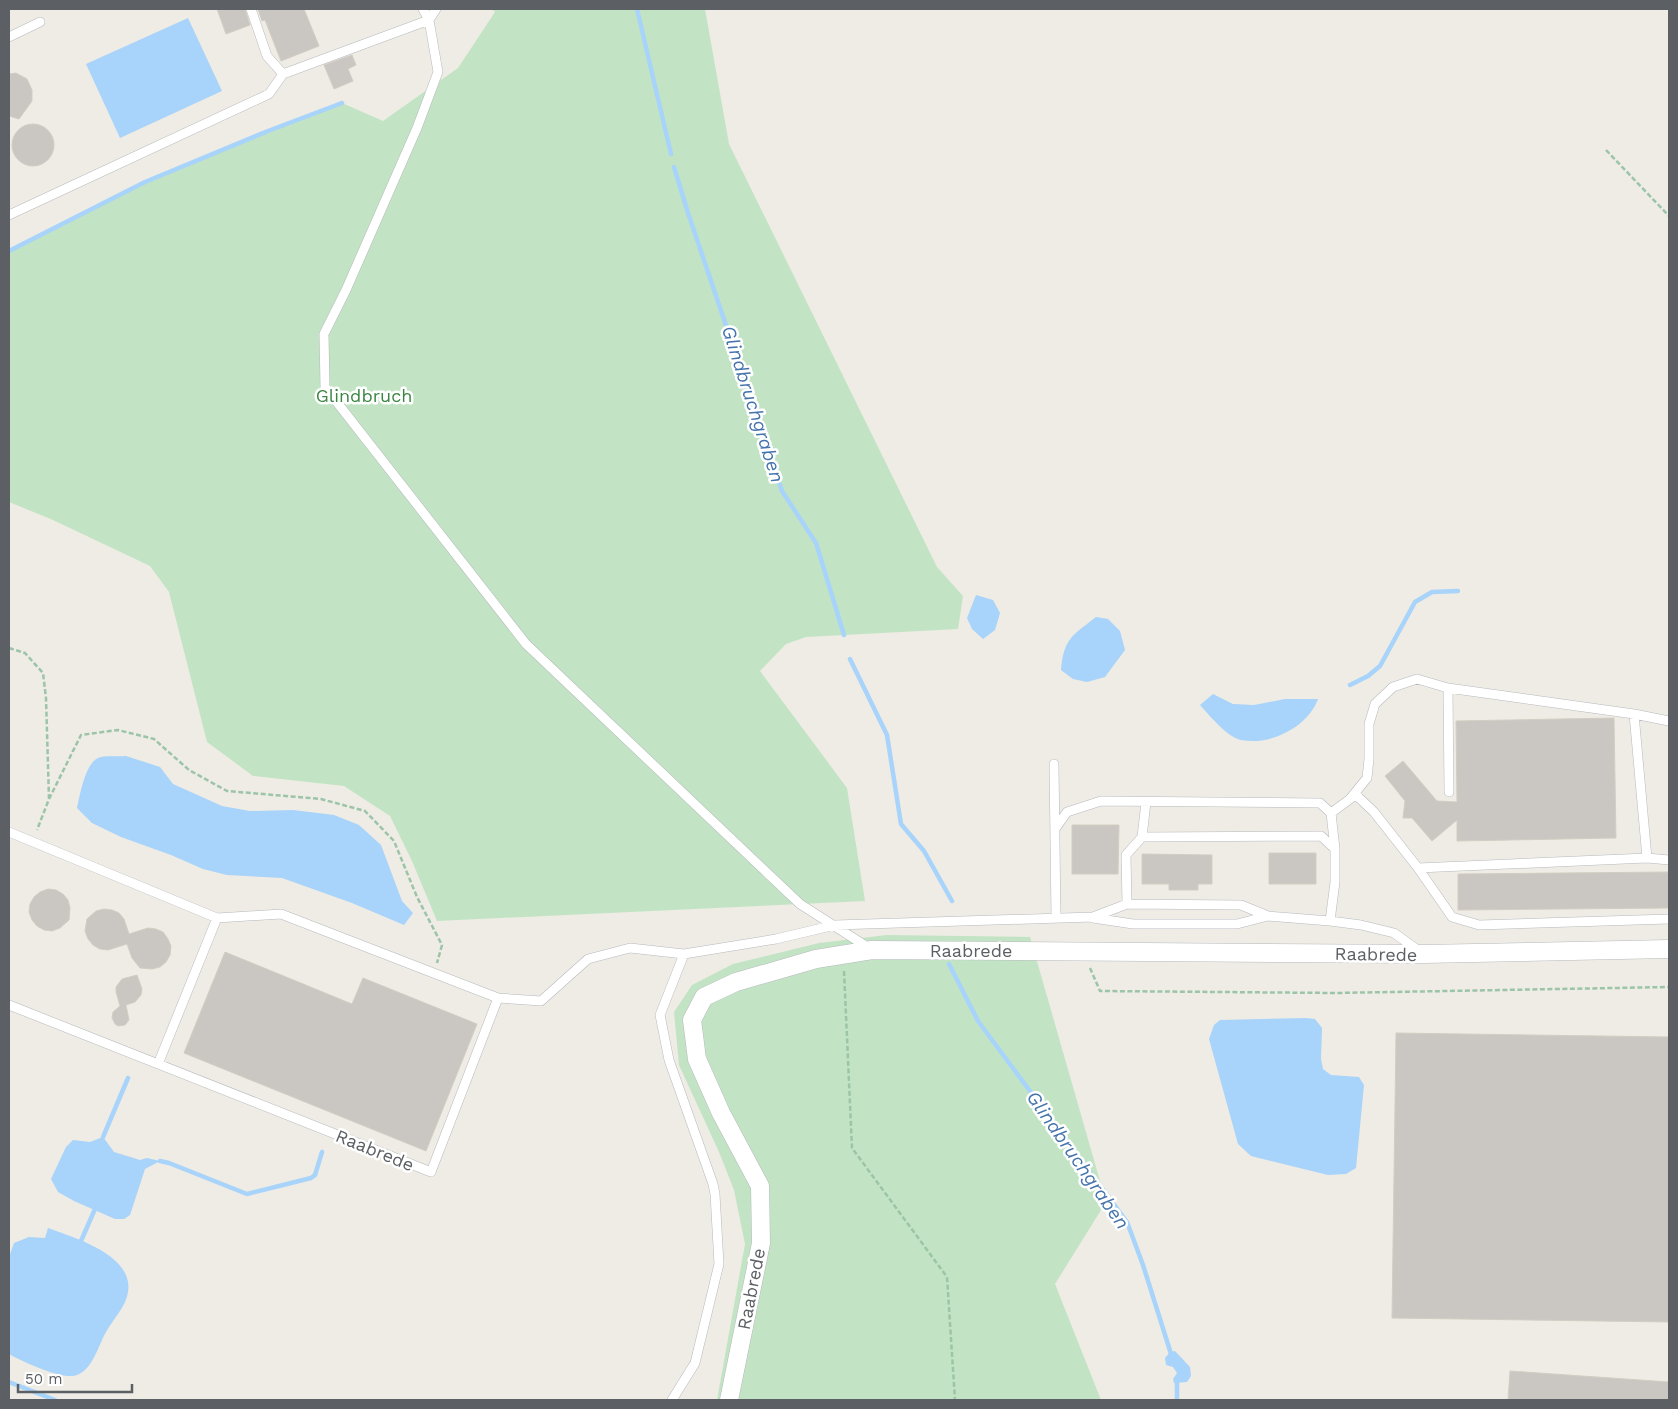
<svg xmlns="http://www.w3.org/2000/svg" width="1678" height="1409" viewBox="0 0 1678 1409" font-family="'Work Sans',sans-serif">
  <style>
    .green { fill: #c2e4c4 }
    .water { fill: #a8d3fa }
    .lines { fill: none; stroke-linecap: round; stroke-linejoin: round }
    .stream { stroke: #a8d3fa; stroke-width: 4.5 }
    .building { fill: #cac6c2; stroke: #d2cec3 }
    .lane-casing { stroke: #b7b9be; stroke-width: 10 }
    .street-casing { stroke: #b7b9be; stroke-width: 19 }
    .path { stroke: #9cc4a9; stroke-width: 2.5; stroke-dasharray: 5 2.5; stroke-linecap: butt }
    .lane { stroke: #fff; stroke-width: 9 }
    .street { stroke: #fff; stroke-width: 18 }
    .labels { text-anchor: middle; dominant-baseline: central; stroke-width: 5; stroke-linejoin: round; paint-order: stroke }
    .park-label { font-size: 18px; fill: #3a8541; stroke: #fff }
    .street-label { font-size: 18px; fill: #5c5f64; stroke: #fff }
    .water-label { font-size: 19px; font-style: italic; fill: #4573ac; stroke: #fff }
  </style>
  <rect width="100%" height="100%" fill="#eeece4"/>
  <path class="green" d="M492,9H705L729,144L937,567L963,596L958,629L806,637L786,644L760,671L847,788L865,901L437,921L412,861L390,816L344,786L253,776L207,742L169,592L150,566L53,520L9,502V251L145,182L268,131L342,103L383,121L458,68L495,12Z
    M887,935L1030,937L1106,1202L1055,1284L1101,1400H717L745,1244L734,1190L719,1152L679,1065L674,1012L692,985L733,964L819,943Z"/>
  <path class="water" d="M188,18L222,91L120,138L86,64Z
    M976,595L993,600L1000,613L995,630L983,639L972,629L967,618Z
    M1096,617L1108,619L1120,631L1125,650L1105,677L1087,682L1073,679L1061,670C1064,638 1072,636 1096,617Z
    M1213,694L1233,704L1254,705L1285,699H1318C1308,727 1270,746 1241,740C1227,737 1210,716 1200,705Z
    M126,756L160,767L173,784L222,806L250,811L293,810L334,815L359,825L381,845L402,901L413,913L404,925L352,903L282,878L227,875L203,869L171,855L121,837L92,823L77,808C80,795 85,764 98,758C105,755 118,757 126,756Z
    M1306,1018L1315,1019L1322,1028L1321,1059L1323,1069L1331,1075L1359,1077L1364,1085L1356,1168L1346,1174L1328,1175L1251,1156L1238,1144L1209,1039L1214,1025L1220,1020Z
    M103,1137L114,1152L140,1160L147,1158L160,1161L145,1169L130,1215L124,1219H115L74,1201L58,1192L51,1179L66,1147L73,1140L90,1142Z
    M48,1228C75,1238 134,1255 128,1292C126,1307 113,1319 106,1332C98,1346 93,1369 77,1375C64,1381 21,1361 9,1354V1257L14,1243L29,1237L45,1238Z
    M1175,1351L1190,1367L1191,1376L1187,1382L1174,1383L1173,1379L1177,1373L1173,1367L1166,1365L1165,1358L1170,1352Z"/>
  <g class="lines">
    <path class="stream" d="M637,9L671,154
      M674,167L688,213L782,491L816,543L844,635
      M9,251L145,182L268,131L342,103
      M850,659L887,735L901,824L924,851L952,901
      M1350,685L1368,676L1380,666L1415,602L1432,592L1458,591
      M949,964L978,1021L1127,1222L1143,1265L1172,1357
      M103,1137L128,1078
      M160,1161L169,1163L247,1194L311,1178L315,1175L322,1152
      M81,1241L95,1209
      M9,1382L55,1400
      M1177,1400V1378"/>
  </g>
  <path class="building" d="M217,9H245L250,25L226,34Z
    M258,9H304L319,46L281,61L265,20L262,21Z
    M352,55L356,65L348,69L353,81L334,89L324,65Z
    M16,73L27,79L32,90V101L19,119L9,116V74Z
    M12 145a21 21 0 1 1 42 0a21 21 0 1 1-42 0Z
    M1614,718L1616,838L1457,841V820L1432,841L1412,818H1403L1405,801L1385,776L1403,761L1437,801L1457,802L1456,721Z
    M1072,825H1119L1118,874H1072Z
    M1269,853H1316V884H1269Z
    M1142,854L1212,855V884H1198V890H1169V884H1142Z
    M1669,872V908L1458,910V874Z
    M48,889L56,890L63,894L68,900L70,908L69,920L60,928L52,931L44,930L37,926L32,920L29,912L30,904L34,897L40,892Z
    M104,909L112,910L119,913L124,919L129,934L148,928L156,929L163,932L168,939L171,946L170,955L166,962L160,967L152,969L140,968L132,958L127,944L108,950L100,949L93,945L88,939L85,931L87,919L96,911Z
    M225,952L352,1004L363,978L477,1024L426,1151L184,1053Z
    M137,975L142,989L141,995L135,1002L126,1005L129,1020L125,1025L118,1026L115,1024L112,1018L113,1012L120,1006L116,992V987L122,979Z
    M1396,1033L1669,1037V1322L1392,1318Z
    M1510,1371L1669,1382V1400H1508Z"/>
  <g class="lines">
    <defs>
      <path id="lane" d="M251,9L267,56L283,74
        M423,9L429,20L438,72L417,128L346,290L324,334L325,387L526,644L800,904L872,950
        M9,37L40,22
        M9,215L269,94L283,74L429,20L436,9
        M1448,688L1634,714L1647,858
        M1634,714L1669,721
        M1054,764L1056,918
        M1355,794L1374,812L1418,868L1452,917L1479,925L1669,919
        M1331,813L1350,799L1367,778L1369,759V724L1375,704L1393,687L1417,679L1448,688L1449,792
        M1055,829L1067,812L1101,801L1320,803L1331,813L1335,849V882L1330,921L1268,916L1241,905L1127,904L1126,855L1142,837L1146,802
        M9,832L217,918L281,914L498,998
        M1142,837L1321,836L1335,849
        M1418,868L1647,858L1669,860
        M1093,918L1133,924H1237L1268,916
        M1330,921L1361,925L1394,933L1419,951
        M9,1005L431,1172L498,998L541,1001L588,959L630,948L684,954L776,939L835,925L1093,917L1127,904
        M158,1064L217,918
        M672,1400L695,1363L719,1264L715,1194L713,1184L669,1060L660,1015L684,954"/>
      <path id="street" d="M729,1400L761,1243L760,1186L721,1113L697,1059L692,1020L704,997L736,982L816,959L872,950L1423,954L1669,949"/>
    </defs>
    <use href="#lane" class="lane-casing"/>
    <use href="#street" class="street-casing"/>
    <path class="path" d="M1606,150L1669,216
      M9,648L25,653L43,673L46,698L49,799L37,830
      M49,799L81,735L118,730L154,739L189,770L227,791L321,799L365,811L394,841L417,897L442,945L437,963
      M1090,968L1100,991L1336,993L1669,987
      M844,971L852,1148L947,1277L955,1400"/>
    <use href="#lane" class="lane"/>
    <use href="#street" class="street"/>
  </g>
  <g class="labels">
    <g class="park-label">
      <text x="364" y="395">Glindbruch</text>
    </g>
    <g class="street-label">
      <text x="971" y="950">Raabrede</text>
      <text transform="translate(1376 954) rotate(1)">Raabrede</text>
      <text transform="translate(375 1150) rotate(22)">Raabrede</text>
      <text transform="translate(751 1289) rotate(-79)">Raabrede</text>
    </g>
    <g class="water-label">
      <text transform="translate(753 404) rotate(72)">Glindbruchgraben</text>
      <text transform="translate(1078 1160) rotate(55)">Glindbruchgraben</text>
    </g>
  </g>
  <rect width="1678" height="1409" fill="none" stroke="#5c5f64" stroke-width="20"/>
  <path d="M18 1384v8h114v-8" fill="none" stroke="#5c5f64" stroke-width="2.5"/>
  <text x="25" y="1384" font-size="15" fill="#5c5f64" stroke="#ffffff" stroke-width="4" paint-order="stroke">50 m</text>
</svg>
